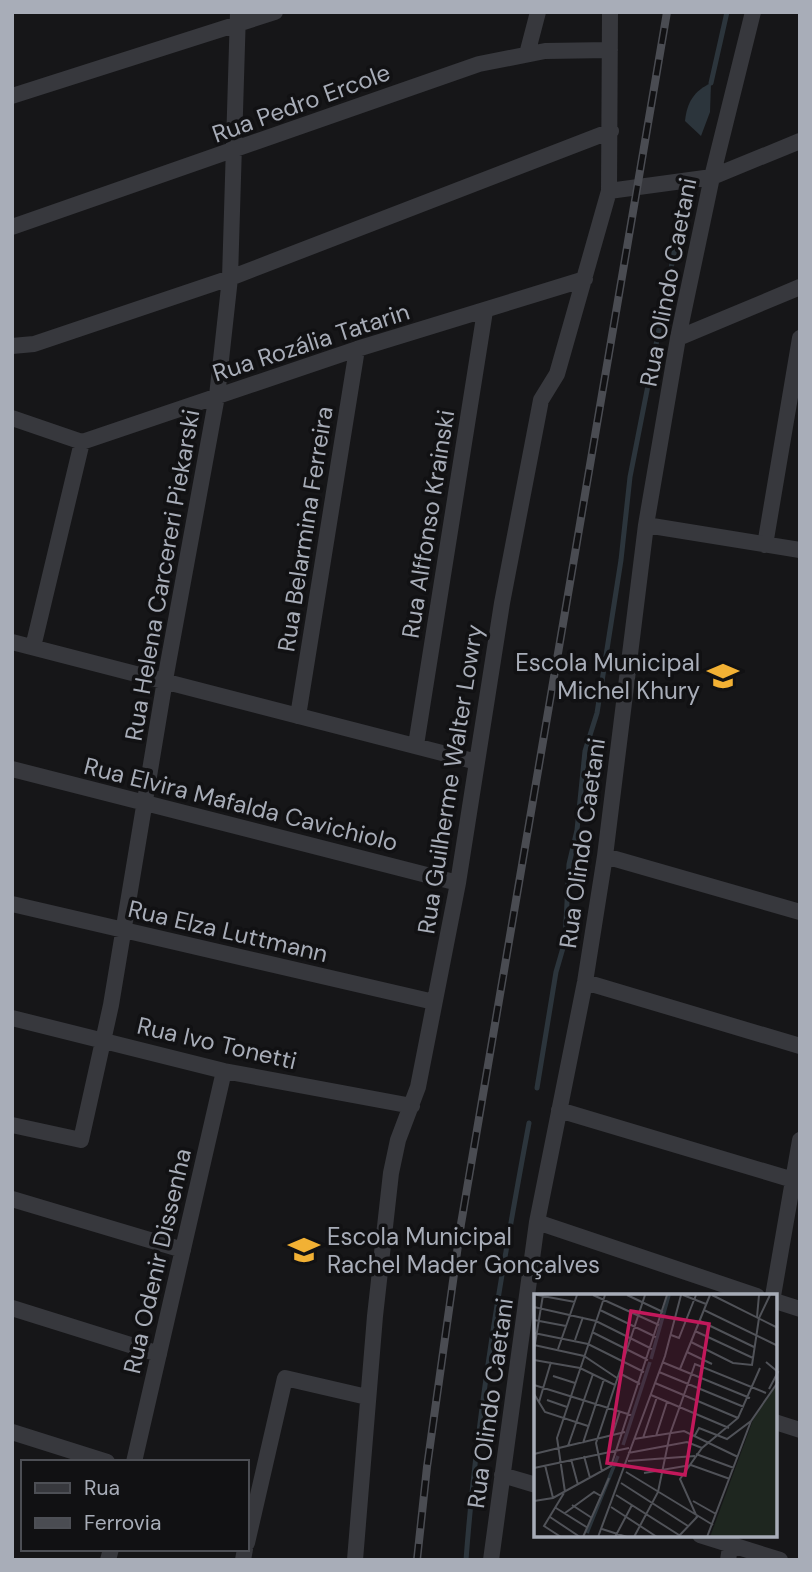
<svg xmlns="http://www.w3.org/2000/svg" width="812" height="1572" viewBox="0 0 812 1572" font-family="'DM Sans',sans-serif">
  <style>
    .water { fill: #2c353c }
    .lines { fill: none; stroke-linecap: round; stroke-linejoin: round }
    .stream { stroke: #2c353c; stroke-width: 5 }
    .minor { stroke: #37383d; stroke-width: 16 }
    .rail-casing { stroke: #4a4c52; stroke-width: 8 }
    .rail { stroke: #111113; stroke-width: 5; stroke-dasharray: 16; stroke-linecap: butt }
    .labels { text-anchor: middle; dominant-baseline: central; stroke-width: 7; stroke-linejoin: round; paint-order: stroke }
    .street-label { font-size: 24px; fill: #a8adb8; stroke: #111113 }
    .poi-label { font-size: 24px; fill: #a8adb8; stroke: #111113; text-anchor: end }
    .inset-river { fill: none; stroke: #2c353c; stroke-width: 3.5 }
    .inset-road { fill: none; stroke: #505258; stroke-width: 2 }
    .view { fill: #c2185b; fill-opacity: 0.15; stroke: #c2185b; stroke-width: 3.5 }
    .inset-edge { fill: none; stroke: #a8adb8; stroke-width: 3.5 }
  </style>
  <rect width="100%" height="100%" fill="#161618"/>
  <path class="water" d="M711,83L710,112L701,136L685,121C687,102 694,91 711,83Z"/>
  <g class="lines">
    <path class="stream" d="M711,83L727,12
      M537,1088L556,972L565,941L569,864L577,830L585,751L597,713L621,560L630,477L675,248L680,203
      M466,1560C477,1413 502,1268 529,1123"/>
    <path class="minor" d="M527,54L538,12
      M12,96L275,12
      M609,191L712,177L800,141
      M12,227L479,64L545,51L610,50
      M678,338L800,287
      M12,346L34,344L230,278L611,131
      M12,418L82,442L357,349L585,279
      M646,525L800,550
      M765,545L800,338
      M12,642L477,762
      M33,647L82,442
      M298,716L357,349
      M416,745L485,311
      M12,769L458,883
      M605,856L800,912
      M12,904L434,1002
      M585,982L800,1046
      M12,1018L224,1071L412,1106
      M559,1110L800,1182
      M12,1125L81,1140L111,1005L165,680L217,396L230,278L238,12
      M12,1199L183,1250
      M537,1222L757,1296
      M773,1296L800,1140
      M775,1301L800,1309
      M12,1308L159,1354
      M775,1422L800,1430
      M12,1432L107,1462
      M134,1462L224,1071
      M502,1475L536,1485
      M700,1535L780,1560
      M247,1543L285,1378L367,1397
      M108,1560L111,1549
      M243,1560L245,1549
      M355,1560L375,1316L391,1173L398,1140L418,1087L458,883L502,603L541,400L557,374L609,191L610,12
      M491,1560L537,1222L585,982L605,856L646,525L678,338L712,177L753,12
      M728,1560L732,1535"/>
    <defs>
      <path id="rail" d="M417,1560L427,1467L461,1224L667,12"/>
    </defs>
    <use href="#rail" class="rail-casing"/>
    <use href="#rail" class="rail"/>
  </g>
  <defs>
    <symbol id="school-bare" viewBox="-9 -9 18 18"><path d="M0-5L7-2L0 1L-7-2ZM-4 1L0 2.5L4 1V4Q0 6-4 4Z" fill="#f2b134" stroke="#111113" stroke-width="2.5" paint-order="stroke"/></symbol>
  </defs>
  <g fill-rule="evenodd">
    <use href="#school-bare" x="701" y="654" width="44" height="44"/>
    <use href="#school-bare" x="282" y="1228" width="44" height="44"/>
  </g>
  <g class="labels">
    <g class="street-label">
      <text transform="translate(301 103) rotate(-20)">Rua Pedro Ercole</text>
      <text transform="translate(668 282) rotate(-79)">Rua Olindo Caetani</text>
      <text transform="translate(311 342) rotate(-18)">Rua Rozália Tatarin</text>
      <text transform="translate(428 524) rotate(-81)">Rua Alffonso Krainski</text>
      <text transform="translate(305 529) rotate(-81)">Rua Belarmina Ferreira</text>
      <text transform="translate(162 575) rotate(-80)">Rua Helena Carcereri Piekarski</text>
      <text transform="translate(450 779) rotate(-81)">Rua Guilherme Walter Lowry</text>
      <text transform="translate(241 804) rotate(14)">Rua Elvira Mafalda Cavichiolo</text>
      <text transform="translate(582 843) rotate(-82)">Rua Olindo Caetani</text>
      <text transform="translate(228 931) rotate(13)">Rua Elza Luttmann</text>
      <text transform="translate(217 1043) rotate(13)">Rua Ivo Tonetti</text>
      <text transform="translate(157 1261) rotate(-77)">Rua Odenir Dissenha</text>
      <text transform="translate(490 1403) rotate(-82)">Rua Olindo Caetani</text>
    </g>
    <g class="poi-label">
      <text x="700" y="662">Escola Municipal<tspan x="700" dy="28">Michel Khury</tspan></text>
      <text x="327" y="1236" text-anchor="start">Escola Municipal<tspan x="327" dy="28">Rachel Mader Gonçalves</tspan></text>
    </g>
  </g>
  <g transform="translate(534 1294)">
    <rect width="243" height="243" fill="#161618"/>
    <path d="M243,90V243H176L219,126Z" fill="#1e261f"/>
    <path class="inset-river" d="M117,65L135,1M89,151L116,68M53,239L84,162"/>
    <path class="inset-road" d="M3,1L41,8M59,1L125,31M93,1L129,18M149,1L172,10M178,1L244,34M0,13L62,27L118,55M66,16L122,43M170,16L244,52M223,23L225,1M0,26L32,32M166,27L220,53M161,37L219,64M58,38L114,66M0,39L54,50L110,78M137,41L145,44L162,1M41,46L49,23M157,48L199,69L218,71L225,24L236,1M0,51L50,62L83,84M24,55L43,1M0,56L9,1M153,58L178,70M0,66L46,74L81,91M128,68L216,104M232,68L244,78L235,95M146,75L176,1M125,78L210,113M85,79L106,90M19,82L41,89M121,89L204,124M0,91L97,121M0,100L11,118L54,132M117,101L195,134M13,106L33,113M5,108L17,68M78,142L86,117M122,142L133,108M160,143L165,134L193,145L217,127L244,88M109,144L123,103M100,145L150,137L204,163M49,149L70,85M34,152L59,80M94,159L153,148L168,154M0,160L91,138M162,160L200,174M50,162L56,184M37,165L44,191M94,167L161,162M11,171L19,204M0,174L95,154M68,178L62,149L111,1M92,178L179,231M110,179L157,171L196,185M87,189L154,232M31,198L23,144L71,1M82,201L145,241M0,207L19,204L77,172L133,1M159,207L182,220M38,211L58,224M77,213L123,243M22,214L54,234M31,219L60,198L67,202M16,223L46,243M68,235L93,243M27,243L10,232L30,199M49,243L75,184M64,243L131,62L147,1M81,243L98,211M100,243L124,198L136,140L161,70L232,99M144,243L163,223L146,185L168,154L204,124L226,74M173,243L217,127"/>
    <path class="view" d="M97,17L175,30L151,181L73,169Z"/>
    <rect width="243" height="243" class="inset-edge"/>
  </g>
  <rect width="812" height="1572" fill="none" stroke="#a8adb8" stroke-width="28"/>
  <rect x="21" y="1460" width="228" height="91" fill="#111113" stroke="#4d4f55" stroke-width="2"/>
  <rect x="35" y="1483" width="35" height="10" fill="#37383d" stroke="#4d4f55" stroke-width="2"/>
  <text x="84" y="1495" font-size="21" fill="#a8adb8">Rua</text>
  <rect x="35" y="1518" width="35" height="10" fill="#4a4c52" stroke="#4d4f55" stroke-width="2"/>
  <text x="84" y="1530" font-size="21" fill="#a8adb8">Ferrovia</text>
</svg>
